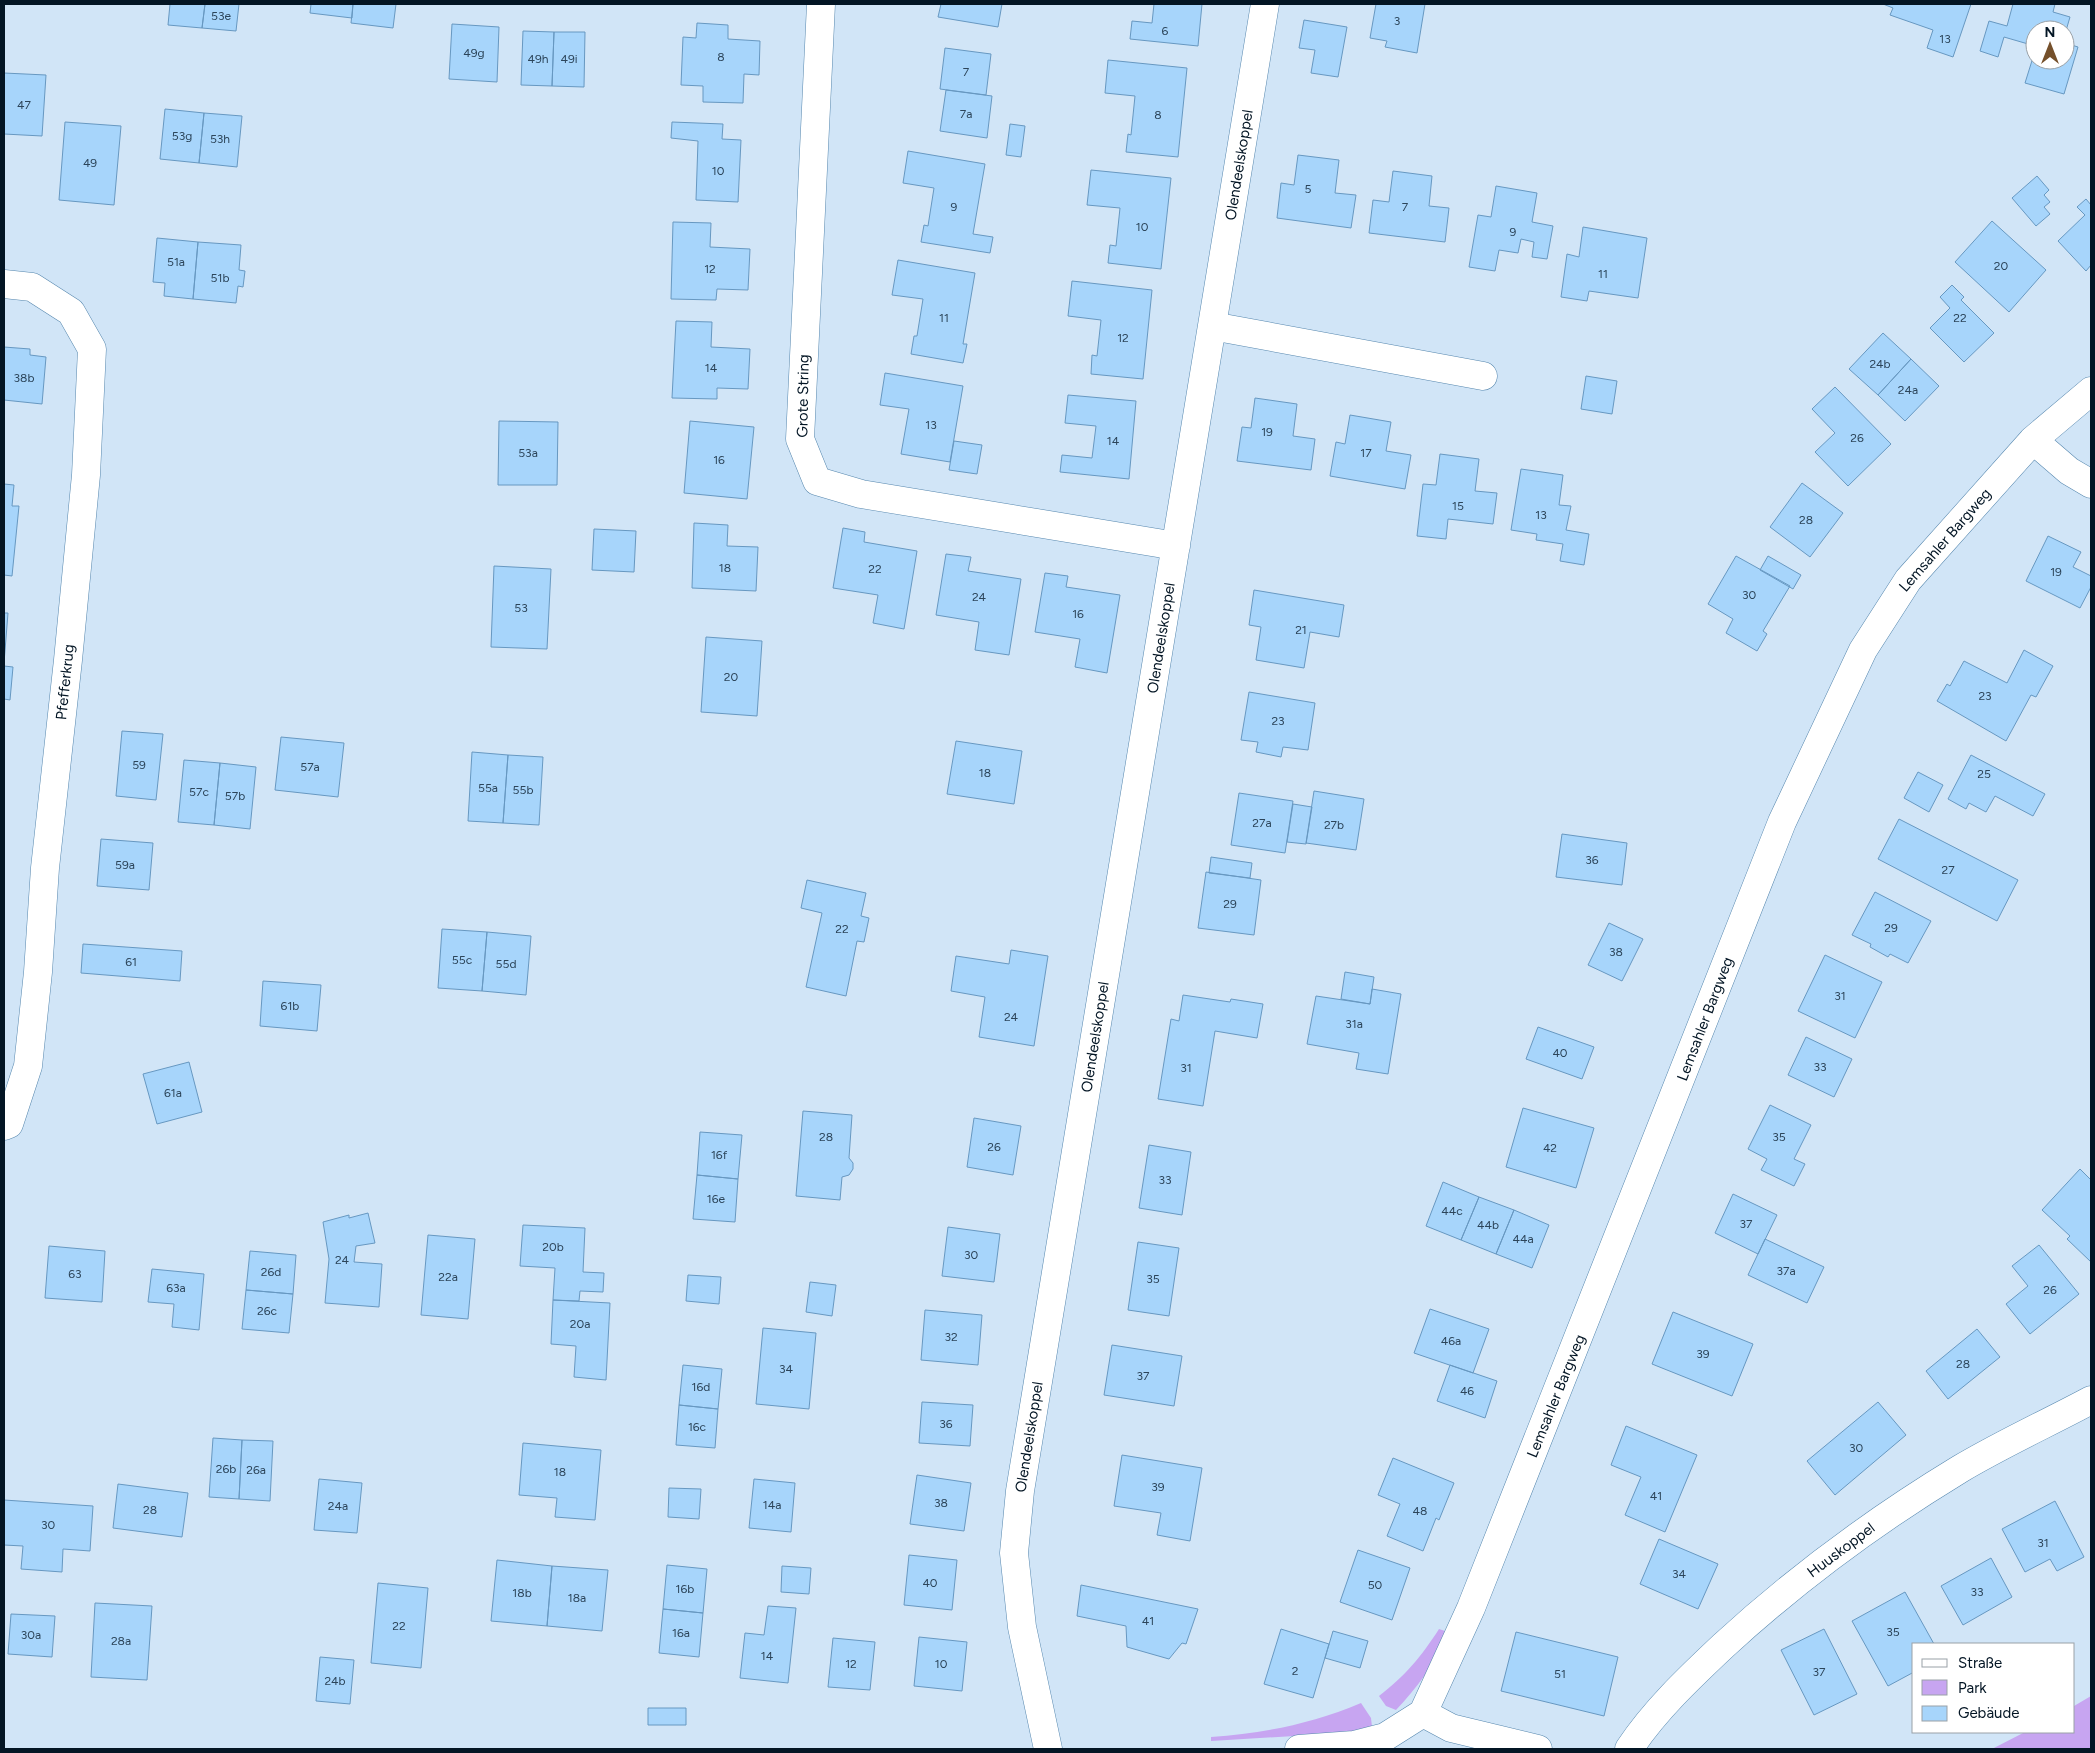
<svg xmlns="http://www.w3.org/2000/svg" width="2095" height="1753" viewBox="0 0 2095 1753" font-family="Figtree,sans-serif">
  <style>
    .green { fill: #c7a5f1 }
    .building { fill: #a7d5fb; stroke: #6798c1 }
    .lines { fill: none; stroke-linecap: round; stroke-linejoin: round }
    .minor-casing { stroke: #5687ae; stroke-width: 29 }
    .minor { stroke: #fff; stroke-width: 28 }
    .labels { text-anchor: middle; dominant-baseline: central; stroke-width: 4.5; stroke-linejoin: round; paint-order: stroke }
    .number-label { font-size: 12px; fill: #2c455a }
    .street-label { font-size: 15px; fill: #031524; stroke: #fff }
  </style>
  <rect width="100%" height="100%" fill="#d1e5f7"/>
  <path class="green" d="M1439,1629L1445,1631L1448,1639C1433,1665 1417,1688 1396,1710L1386,1706L1379,1696C1405,1676 1421,1657 1439,1629Z
    M2091,1696V1749H1992L2025,1732H2074V1706Z
    M1361,1703L1371,1718L1372,1727L1343,1733L1211,1741V1737C1265,1733 1311,1724 1361,1703Z"/>
  <path class="building" d="M170,4H205L202,28L168,25Z
    M205,4H239L236,31L202,28Z
    M311,4H353L352,18L310,13Z
    M353,4H396L393,28L351,23Z
    M941,4H1002L998,27L938,17Z
    M1154,4H1202L1198,46L1130,39L1132,21L1152,23Z
    M1376,4H1425L1417,53L1385,47L1387,41L1370,38Z
    M1883,4H1971L1953,57L1927,48L1933,30L1890,15L1893,8Z
    M2013,4H2055L2053,12L2070,17L2065,34V30H2035V46L2004,37L1998,57L1980,51L1989,21L2007,26Z
    M1304,20L1347,27L1338,77L1311,73L1315,50L1299,48Z
    M697,23L728,25V39L760,41L759,75L744,74L743,103L703,102V86L681,85L683,37L696,38Z
    M452,24L499,27L497,82L449,79Z
    M523,31L554,32L552,86L521,85Z
    M554,32H585L584,87L552,86Z
    M2065,43L2078,47L2064,94L2025,83L2035,51V60H2065Z
    M945,48L991,54L986,95L940,89Z
    M1108,60L1187,68L1178,157L1126,152L1128,134L1131,135L1135,96L1105,93Z
    M4,73L46,75L42,136L4,134Z
    M946,90L992,96L987,138L940,131Z
    M165,109L204,113L199,163L160,159Z
    M204,113L242,116L237,167L199,163Z
    M65,122L121,126L114,205L59,200Z
    M672,122L723,124L722,139L741,140L738,202L696,200L698,141L671,138Z
    M1010,124L1025,126L1021,157L1006,155Z
    M908,151L985,164L973,234L993,237L990,253L921,242L924,225L928,226L934,188L903,183Z
    M1298,155L1339,160L1335,193L1356,195L1351,228L1277,218L1281,183L1294,185Z
    M1091,170L1171,178L1161,269L1108,263L1110,245L1116,246L1120,208L1087,205Z
    M1393,171L1432,176L1429,206L1449,208L1445,242L1369,233L1373,200L1389,202Z
    M2037,176L2049,190L2044,195L2050,202L2044,207L2050,214L2036,226L2012,198Z
    M1496,186L1537,193L1532,222L1553,226L1547,259L1532,257L1534,242L1521,239L1518,253L1499,250L1495,271L1469,267L1478,215L1491,217Z
    M2086,199L2091,205V265L2086,271L2058,241L2085,215L2077,207Z
    M1992,221L2046,270L2009,312L1955,262Z
    M673,222L711,223L710,247L750,249L748,290L717,289L716,300L671,299Z
    M1583,227L1647,238L1638,298L1589,291L1587,301L1561,297L1567,254L1579,257Z
    M157,238L198,242L193,299L164,296L165,283L153,282Z
    M198,242L241,245L239,270L245,271L243,287L238,286L236,303L193,299Z
    M898,260L975,273L963,344H967L963,363L911,354L914,336H917L923,299L892,295Z
    M1072,281L1152,290L1143,379L1091,374L1092,355L1097,356L1101,320L1068,316Z
    M1952,285L1964,297L1961,300L1994,333L1964,362L1930,328L1950,308L1940,297Z
    M676,321L712,322L711,347L750,349L748,389L717,388V399L672,398Z
    M1883,333L1911,359L1878,395L1849,369Z
    M4,347L30,349V355L46,357L42,404L4,400Z
    M1911,359L1939,386L1905,421L1878,395Z
    M885,373L963,386L950,462L901,454L909,409L880,405Z
    M1586,376L1617,381L1612,414L1581,409Z
    M1835,387L1891,444L1848,486L1815,452L1835,433L1812,409Z
    M1068,395L1136,401L1129,479L1060,472L1062,455L1092,458L1096,426L1065,423Z
    M1255,398L1297,404L1293,436L1315,439L1311,470L1237,461L1242,427L1251,428Z
    M1350,415L1391,422L1386,451L1411,455L1405,489L1330,476L1336,442L1345,444Z
    M499,421L558,422L557,485H498Z
    M690,421L754,427L747,499L684,493Z
    M954,441L982,445L977,474L949,470Z
    M1440,454L1479,459L1475,491L1497,493L1493,524L1448,519L1446,539L1417,536L1423,484L1436,485Z
    M1521,469L1563,475L1559,505L1571,506L1566,530L1589,534L1584,565L1560,561L1563,544L1536,540L1537,534L1511,530Z
    M1802,483L1843,513L1810,557L1770,527Z
    M4,484L14,485L12,506H19L12,576L4,575Z
    M694,523L728,525L727,546L758,547L756,591L692,588Z
    M843,528L865,532L864,542L917,551L904,629L873,623L878,595L833,588Z
    M594,529L636,531L634,572L592,570Z
    M2048,536L2081,552L2073,567L2091,576V587L2080,608L2026,581Z
    M946,554L971,557L968,571L1021,579L1009,655L975,650L979,622L936,615Z
    M1736,556L1790,586L1763,631L1767,634L1757,651L1726,633L1733,619L1708,604Z
    M1768,556L1801,575L1793,589L1760,570Z
    M494,566L551,569L547,649L491,647Z
    M1045,573L1068,576L1066,587L1120,595L1107,673L1075,667L1080,639L1035,632Z
    M1254,590L1344,605L1339,637L1310,632L1304,668L1256,660L1261,627L1249,625Z
    M4,613H8L4,663Z
    M706,637L762,641L757,716L701,712Z
    M2024,650L2053,666L2036,697L2031,695L2006,741L1937,701L1947,684L1950,686L1964,661L2007,683Z
    M4,666L13,667L10,700L4,699Z
    M1249,692L1315,703L1308,750L1283,747L1281,757L1256,752L1258,742L1241,740Z
    M122,731L163,734L156,800L116,796Z
    M281,737L344,743L338,797L275,790Z
    M956,741L1022,751L1014,804L947,794Z
    M472,752L508,755L503,823L468,821Z
    M508,755L543,757L539,825L503,823Z
    M1971,755L2045,794L2033,816L1995,796L1986,812L1969,803L1966,809L1948,799Z
    M184,760L220,763L214,825L178,822Z
    M220,763L256,767L250,829L214,825Z
    M1918,772L1943,785L1929,812L1904,798Z
    M1314,791L1364,799L1356,850L1306,843Z
    M1239,793L1293,801L1285,853L1231,845Z
    M1293,804L1312,807L1306,844L1287,842Z
    M1899,819L2018,880L1997,921L1878,859Z
    M1562,834L1627,843L1622,885L1556,877Z
    M101,839L153,843L149,890L97,886Z
    M1211,857L1252,863L1250,878L1209,873Z
    M1206,872L1261,880L1254,935L1198,928Z
    M807,880L866,893L861,916L869,918L864,942L857,941L846,996L806,987L822,913L801,908Z
    M1875,892L1931,921L1908,963L1890,954L1888,957L1870,947L1871,944L1852,935Z
    M1609,923L1643,939L1622,981L1588,965Z
    M442,929L487,932L482,991L438,988Z
    M487,932L531,936L526,995L482,991Z
    M83,944L182,951L180,981L81,973Z
    M1011,950L1048,956L1034,1046L979,1037L985,997L951,991L956,956L1009,964Z
    M1825,955L1882,982L1855,1038L1798,1011Z
    M1345,972L1374,977L1370,1004L1341,999Z
    M263,981L321,985L317,1031L260,1026Z
    M1372,989L1401,994L1388,1074L1356,1069L1359,1053L1307,1044L1316,996L1370,1004Z
    M1183,995L1230,1002L1231,999L1263,1004L1257,1038L1215,1031L1203,1106L1158,1099L1171,1019L1179,1021Z
    M1538,1027L1594,1047L1582,1079L1526,1059Z
    M1806,1037L1852,1059L1834,1097L1788,1075Z
    M189,1062L202,1112L157,1124L143,1074Z
    M1770,1105L1811,1125L1794,1159L1805,1164L1794,1186L1761,1170L1767,1159L1748,1149Z
    M1523,1108L1594,1128L1576,1188L1506,1167Z
    M803,1111L852,1115L849,1158L853,1163V1169L849,1175L842,1177L840,1200L796,1196Z
    M974,1118L1021,1126L1013,1175L967,1167Z
    M700,1132L742,1135L738,1179L697,1175Z
    M1149,1145L1191,1152L1182,1215L1139,1208Z
    M2080,1169L2091,1180V1262L2067,1239L2070,1236L2042,1210Z
    M697,1175L738,1179L735,1222L693,1219Z
    M1443,1182L1479,1197L1461,1240L1426,1226Z
    M1733,1194L1777,1215L1758,1254L1715,1233Z
    M1479,1197L1514,1210L1496,1254L1461,1240Z
    M1514,1210L1549,1225L1532,1268L1496,1254Z
    M368,1213L375,1243L356,1246L354,1262L382,1264L379,1307L325,1303L329,1259L323,1222L349,1215V1218Z
    M523,1225L585,1228L583,1272L604,1273L603,1292L580,1291L579,1301L553,1300L555,1268L520,1266Z
    M948,1227L1000,1234L994,1282L942,1276Z
    M428,1235L475,1239L468,1319L421,1315Z
    M1765,1239L1824,1267L1807,1303L1748,1275Z
    M1138,1242L1179,1248L1169,1316L1128,1310Z
    M2039,1245L2079,1294L2030,1334L2006,1304L2028,1286L2012,1266Z
    M49,1246L105,1251L102,1302L45,1298Z
    M250,1251L296,1255L293,1294L246,1290Z
    M152,1269L204,1274L199,1330L172,1327L174,1304L148,1302Z
    M688,1275L721,1277L719,1304L686,1301Z
    M810,1282L836,1285L832,1316L806,1312Z
    M246,1290L293,1294L289,1333L242,1329Z
    M553,1300L610,1303L606,1380L574,1377L576,1346L551,1344Z
    M1430,1309L1489,1329L1473,1373L1414,1353Z
    M925,1310L982,1315L978,1365L921,1360Z
    M1673,1312L1753,1344L1732,1396L1652,1364Z
    M763,1328L816,1333L809,1409L756,1404Z
    M1977,1329L2000,1357L1948,1399L1926,1371Z
    M1112,1345L1182,1356L1174,1406L1104,1395Z
    M683,1365L722,1369L718,1409L679,1405Z
    M1450,1365L1497,1381L1485,1418L1437,1401Z
    M922,1402L973,1405L970,1446L919,1443Z
    M1878,1402L1906,1435L1835,1495L1807,1461Z
    M679,1405L718,1409L715,1448L676,1445Z
    M1626,1426L1697,1455L1665,1532L1625,1515L1641,1477L1611,1465Z
    M213,1438L242,1440L239,1499L209,1497Z
    M242,1440L273,1441L270,1501L239,1499Z
    M523,1443L601,1450L595,1520L555,1517L557,1498L519,1495Z
    M1122,1455L1202,1468L1190,1541L1157,1535L1161,1513L1114,1506Z
    M1393,1458L1454,1483L1439,1520L1436,1518L1423,1551L1387,1536L1400,1504L1378,1495Z
    M917,1475L971,1483L964,1531L910,1524Z
    M319,1479L362,1483L357,1533L314,1530Z
    M754,1479L795,1483L791,1532L749,1528Z
    M118,1484L188,1493L182,1537L113,1528Z
    M669,1488L701,1489L699,1519L668,1517Z
    M4,1500L93,1506L90,1551L63,1549L62,1572L21,1569L23,1546L4,1545Z
    M2055,1501L2084,1557L2057,1571L2050,1559L2025,1572L2002,1529Z
    M1659,1539L1718,1564L1698,1609L1640,1584Z
    M1358,1550L1410,1568L1392,1620L1340,1602Z
    M909,1555L957,1560L952,1610L904,1605Z
    M1991,1558L2012,1597L1963,1625L1941,1586Z
    M497,1560L552,1566L547,1626L491,1621Z
    M667,1565L707,1569L703,1613L663,1609Z
    M552,1566L608,1570L602,1631L547,1626Z
    M782,1566L811,1568L809,1594L781,1592Z
    M378,1583L428,1588L421,1668L371,1663Z
    M1081,1585L1198,1609L1186,1644L1182,1643L1169,1659L1127,1647L1126,1626L1077,1616Z
    M1905,1592L1934,1644H1914V1672L1888,1686L1852,1621Z
    M95,1603L152,1606L147,1680L91,1677Z
    M768,1606L796,1608L788,1683L740,1678L745,1633L764,1635Z
    M663,1609L703,1613L699,1657L659,1653Z
    M11,1614L55,1616L52,1657L8,1654Z
    M1281,1629L1329,1644L1313,1698L1264,1684Z
    M1824,1629L1857,1694L1814,1715L1781,1650Z
    M1333,1631L1368,1641L1360,1668L1325,1658Z
    M1516,1632L1618,1657L1604,1716L1501,1691Z
    M919,1637L967,1642L962,1691L914,1686Z
    M833,1638L875,1642L870,1690L828,1687Z
    M320,1657L354,1660L350,1704L316,1701Z
    M648,1708H686V1725H648Z"/>
  <g class="lines">
    <defs>
      <path id="minor" d="M821,4L800,439L817,481L861,494L1176,546
        M4,284L32,287L71,312L92,349L86,475L68,660L45,868L38,972L28,1066L9,1124L4,1126
        M1212,326L1483,376
        M2033,440L2069,471L2091,484
        M1423,1713L1471,1608L1782,822L1863,650L1908,580L2033,440L2091,391
        M1048,1749L1022,1627L1014,1553L1020,1491L1265,4
        M1299,1749L1354,1745L1385,1737L1423,1713L1451,1728L1538,1749
        M1629,1749C1655,1710 1689,1678 1723,1646C1796,1579 1876,1520 1960,1469C2002,1444 2048,1423 2091,1400"/>
    </defs>
    <use href="#minor" class="minor-casing"/>
    <use href="#minor" class="minor"/>
  </g>
  <g class="labels">
    <g class="number-label">
      <text x="221" y="16">53e</text>
      <text x="1397" y="21">3</text>
      <text x="1165" y="31">6</text>
      <text x="1945" y="39">13</text>
      <text x="474" y="53">49g</text>
      <text x="721" y="57">8</text>
      <text x="538" y="59">49h</text>
      <text x="569" y="59">49i</text>
      <text x="966" y="72">7</text>
      <text x="24" y="105">47</text>
      <text x="966" y="114">7a</text>
      <text x="1158" y="115">8</text>
      <text x="182" y="136">53g</text>
      <text x="220" y="139">53h</text>
      <text x="90" y="163">49</text>
      <text x="718" y="171">10</text>
      <text x="1308" y="189">5</text>
      <text x="954" y="207">9</text>
      <text x="1405" y="207">7</text>
      <text x="1142" y="227">10</text>
      <text x="1513" y="232">9</text>
      <text x="176" y="262">51a</text>
      <text x="2001" y="266">20</text>
      <text x="710" y="269">12</text>
      <text x="1603" y="274">11</text>
      <text x="220" y="278">51b</text>
      <text x="944" y="318">11</text>
      <text x="1960" y="318">22</text>
      <text x="1123" y="338">12</text>
      <text x="1880" y="364">24b</text>
      <text x="711" y="368">14</text>
      <text x="24" y="378">38b</text>
      <text x="1908" y="390">24a</text>
      <text x="931" y="425">13</text>
      <text x="1267" y="432">19</text>
      <text x="1857" y="438">26</text>
      <text x="1113" y="441">14</text>
      <text x="528" y="453">53a</text>
      <text x="1366" y="453">17</text>
      <text x="719" y="460">16</text>
      <text x="1458" y="506">15</text>
      <text x="1541" y="515">13</text>
      <text x="1806" y="520">28</text>
      <text x="725" y="568">18</text>
      <text x="875" y="569">22</text>
      <text x="2056" y="572">19</text>
      <text x="1749" y="595">30</text>
      <text x="979" y="597">24</text>
      <text x="521" y="608">53</text>
      <text x="1078" y="614">16</text>
      <text x="1301" y="630">21</text>
      <text x="731" y="677">20</text>
      <text x="1985" y="696">23</text>
      <text x="1278" y="721">23</text>
      <text x="139" y="765">59</text>
      <text x="310" y="767">57a</text>
      <text x="985" y="773">18</text>
      <text x="1984" y="774">25</text>
      <text x="488" y="788">55a</text>
      <text x="523" y="790">55b</text>
      <text x="199" y="792">57c</text>
      <text x="235" y="796">57b</text>
      <text x="1262" y="823">27a</text>
      <text x="1334" y="825">27b</text>
      <text x="1592" y="860">36</text>
      <text x="125" y="865">59a</text>
      <text x="1948" y="870">27</text>
      <text x="1230" y="904">29</text>
      <text x="1891" y="928">29</text>
      <text x="842" y="929">22</text>
      <text x="1616" y="952">38</text>
      <text x="462" y="960">55c</text>
      <text x="131" y="962">61</text>
      <text x="506" y="964">55d</text>
      <text x="1840" y="996">31</text>
      <text x="290" y="1006">61b</text>
      <text x="1011" y="1017">24</text>
      <text x="1354" y="1024">31a</text>
      <text x="1560" y="1053">40</text>
      <text x="1820" y="1067">33</text>
      <text x="1186" y="1068">31</text>
      <text x="173" y="1093">61a</text>
      <text x="826" y="1137">28</text>
      <text x="1779" y="1137">35</text>
      <text x="994" y="1147">26</text>
      <text x="1550" y="1148">42</text>
      <text x="719" y="1155">16f</text>
      <text x="1165" y="1180">33</text>
      <text x="716" y="1199">16e</text>
      <text x="1452" y="1211">44c</text>
      <text x="1746" y="1224">37</text>
      <text x="1488" y="1225">44b</text>
      <text x="1523" y="1239">44a</text>
      <text x="553" y="1247">20b</text>
      <text x="971" y="1255">30</text>
      <text x="342" y="1260">24</text>
      <text x="1786" y="1271">37a</text>
      <text x="271" y="1272">26d</text>
      <text x="75" y="1274">63</text>
      <text x="448" y="1277">22a</text>
      <text x="1153" y="1279">35</text>
      <text x="176" y="1288">63a</text>
      <text x="2050" y="1290">26</text>
      <text x="267" y="1311">26c</text>
      <text x="580" y="1324">20a</text>
      <text x="951" y="1337">32</text>
      <text x="1451" y="1341">46a</text>
      <text x="1703" y="1354">39</text>
      <text x="1963" y="1364">28</text>
      <text x="786" y="1369">34</text>
      <text x="1143" y="1376">37</text>
      <text x="701" y="1387">16d</text>
      <text x="1467" y="1391">46</text>
      <text x="946" y="1424">36</text>
      <text x="697" y="1427">16c</text>
      <text x="1856" y="1448">30</text>
      <text x="226" y="1469">26b</text>
      <text x="256" y="1470">26a</text>
      <text x="560" y="1472">18</text>
      <text x="1158" y="1487">39</text>
      <text x="1656" y="1496">41</text>
      <text x="941" y="1503">38</text>
      <text x="772" y="1505">14a</text>
      <text x="338" y="1506">24a</text>
      <text x="150" y="1510">28</text>
      <text x="1420" y="1511">48</text>
      <text x="48" y="1525">30</text>
      <text x="2043" y="1543">31</text>
      <text x="1679" y="1574">34</text>
      <text x="930" y="1583">40</text>
      <text x="1375" y="1585">50</text>
      <text x="685" y="1589">16b</text>
      <text x="1977" y="1592">33</text>
      <text x="522" y="1593">18b</text>
      <text x="577" y="1598">18a</text>
      <text x="1148" y="1621">41</text>
      <text x="399" y="1626">22</text>
      <text x="1893" y="1632">35</text>
      <text x="681" y="1633">16a</text>
      <text x="31" y="1635">30a</text>
      <text x="121" y="1641">28a</text>
      <text x="767" y="1656">14</text>
      <text x="851" y="1664">12</text>
      <text x="941" y="1664">10</text>
      <text x="1295" y="1671">2</text>
      <text x="1819" y="1672">37</text>
      <text x="1560" y="1674">51</text>
      <text x="335" y="1681">24b</text>
    </g>
    <g class="street-label">
      <text transform="translate(1239 165) rotate(-81)">Olendeelskoppel</text>
      <text transform="translate(803 396) rotate(-89)">Grote String</text>
      <text transform="translate(1945 540) rotate(-49)">Lemsahler Bargweg</text>
      <text transform="translate(1161 638) rotate(-81)">Olendeelskoppel</text>
      <text transform="translate(65 682) rotate(-84)">Pfefferkrug</text>
      <text transform="translate(1705 1019) rotate(-69)">Lemsahler Bargweg</text>
      <text transform="translate(1095 1037) rotate(-81)">Olendeelskoppel</text>
      <text transform="translate(1556 1396) rotate(-68)">Lemsahler Bargweg</text>
      <text transform="translate(1029 1437) rotate(-81)">Olendeelskoppel</text>
      <text transform="translate(1841 1550) rotate(-37)">Huuskoppel</text>
    </g>
  </g>
  <rect width="2095" height="1753" fill="none" stroke="#031524" stroke-width="10"/>
  <rect x="1912" y="1643" width="162" height="90" fill="#ffffff" stroke="#9aa1a7"/>
  <rect x="1922" y="1659" width="25" height="8" fill="#ffffff" stroke="#9aa1a7"/>
  <text x="1958" y="1668" font-size="15" fill="#031524">Straße</text>
  <rect x="1922" y="1680" width="25" height="15" fill="#c7a5f1" stroke="#9aa1a7"/>
  <text x="1958" y="1693" font-size="15" fill="#031524">Park</text>
  <rect x="1922" y="1706" width="25" height="15" fill="#a7d5fb" stroke="#9aa1a7"/>
  <text x="1958" y="1718" font-size="15" fill="#031524">Gebäude</text>
  <g transform="translate(2050 45)"><circle r="24" fill="#ffffff" stroke="#9aa1a7"/>
  <path d="M0-4L9 19L0 12L-9 19Z" fill="#75502b"/>
  <text y="-8" font-size="14" font-weight="bold" text-anchor="middle" fill="#031524">N</text>
  </g>
</svg>
